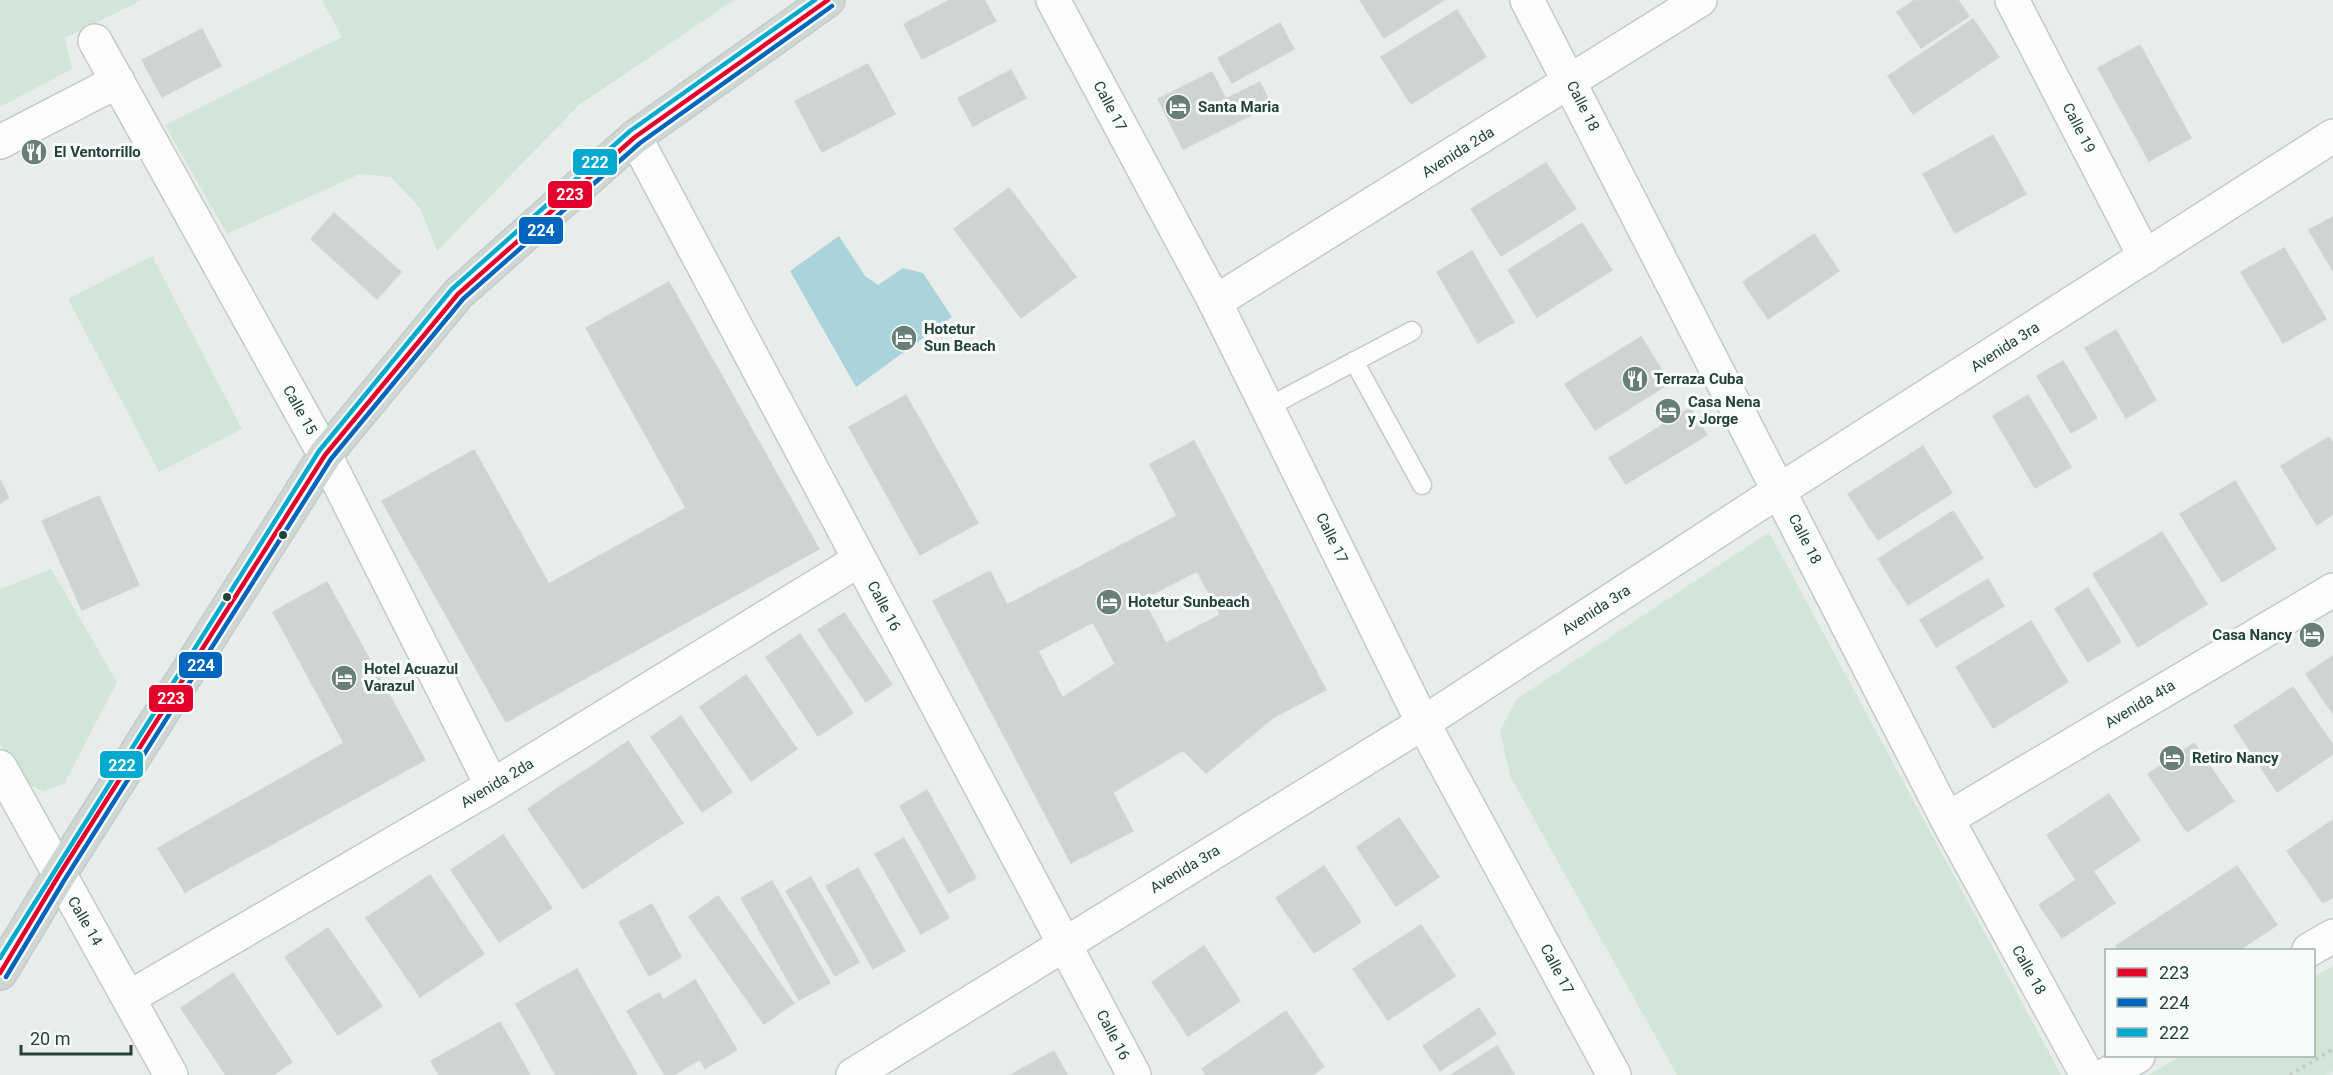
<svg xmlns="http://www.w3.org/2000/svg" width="2333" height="1075" viewBox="0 0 2333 1075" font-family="Roboto,sans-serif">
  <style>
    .green { fill: #d1e6d8 }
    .water { fill: #a9d4db }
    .building { fill: #cfd4d2; stroke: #d1d6d4; stroke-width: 1.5 }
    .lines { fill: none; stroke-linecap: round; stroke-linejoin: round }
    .service-casing { stroke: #c5cac8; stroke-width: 21 }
    .minor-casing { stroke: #c5cac8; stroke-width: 36 }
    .tertiary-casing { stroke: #c5cac8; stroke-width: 36 }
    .primary-casing { stroke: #c3ccc9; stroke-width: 36 }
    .path { stroke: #c3ccca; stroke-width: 4; stroke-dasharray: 3 4.5; stroke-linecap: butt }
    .service { stroke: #fcfcfc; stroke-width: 18 }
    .minor { stroke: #fcfcfc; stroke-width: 33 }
    .tertiary { stroke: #fcfcfc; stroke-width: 33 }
    .primary { stroke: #cfd7d5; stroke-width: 33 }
    .bus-1-casing { stroke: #f7fbf9; stroke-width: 9 }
    .bus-2-casing { stroke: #f7fbf9; stroke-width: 9 }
    .bus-3-casing { stroke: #f7fbf9; stroke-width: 9 }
    .bus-1 { stroke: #e4002b; stroke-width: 4.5 }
    .bus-2 { stroke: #0065bd; stroke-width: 4.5 }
    .bus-3 { stroke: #00a9ce; stroke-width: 4.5 }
    .bus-dot { fill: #24423a; stroke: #f7fbf9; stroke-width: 2 }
    .labels { text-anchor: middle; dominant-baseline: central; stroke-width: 6; stroke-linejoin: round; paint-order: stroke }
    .street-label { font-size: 15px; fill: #24423a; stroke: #f7fbf9 }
    .poi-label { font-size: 15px; font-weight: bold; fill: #24423a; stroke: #f7fbf9; text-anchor: start }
    .line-badge { stroke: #f7fbf9; stroke-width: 2 }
    .badge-label { font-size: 16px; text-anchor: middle; font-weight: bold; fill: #fff }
  </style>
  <rect width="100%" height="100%" fill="#e8edeb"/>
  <path class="green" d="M0,0H142L65,38L72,69L0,107Z
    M322,0H734L579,105L437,251L420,208L391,177L360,174L227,234L165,125L342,37Z
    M152,256L242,429L159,472L68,299Z
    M1769,532L2061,1075H1677L1510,776L1500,730L1517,699Z
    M51,569L117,682L64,784L43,791L18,780L0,743V589Z
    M2333,966V1071L2326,1075H2148L2181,1056H2314V977Z"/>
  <path class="water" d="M839,236L865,276L878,285L903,268L923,273L952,317L856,387L790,271Z"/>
  <path class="building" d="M950,0H984L996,21L922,59L904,24Z
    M1360,0H1444L1384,38Z
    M1915,0H1958L1969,16L1921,48L1897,12Z
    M1457,10L1486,57L1411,104L1381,57Z
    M1973,19L1999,57L1913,114L1888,76Z
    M1280,23L1294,49L1232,83L1218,58Z
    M202,29L221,66L162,97L142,60Z
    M2140,45L2191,138L2149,161L2098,68Z
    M868,64L895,114L822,152L795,101Z
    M1011,70L1026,98L973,126L958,98Z
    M1212,72L1226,99L1260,82L1271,105L1183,149L1158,99Z
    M1993,135L2026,194L1955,233L1923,174Z
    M1546,163L1576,209L1501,256L1471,209Z
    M1009,188L1076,277L1021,318L954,229Z
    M334,213L401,272L377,299L311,239Z
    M2333,217V271L2309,230Z
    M1582,223L1612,270L1537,317L1508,270Z
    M1814,234L1839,271L1768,319L1743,282Z
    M2284,248L2326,319L2283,343L2241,272Z
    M1472,251L1514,322L1478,343L1437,272Z
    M669,282L819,549L506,722L382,501L474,450L549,584L686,508L586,328Z
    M2116,330L2156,400L2126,418L2085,348Z
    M1641,337L1670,383L1595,430L1565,384Z
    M2063,361L2097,418L2071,433L2037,376Z
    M906,395L978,523L920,555L849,427Z
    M2028,395L2071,467L2035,488L1993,416Z
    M1690,408L1707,435L1626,484L1609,458Z
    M2329,437L2333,444V514L2317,525L2281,466Z
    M1194,441L1326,690L1274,717L1197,571L1143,599L1180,670L1132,696L1093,622L1038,651L1133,831L1071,863L933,601L990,571L1007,605L1177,516L1150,464Z
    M1923,446L1952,493L1878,540L1848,494Z
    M0,480L9,498L0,503Z
    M2235,481L2276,549L2222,582L2180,514Z
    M99,496L139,585L82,610L42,521Z
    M1953,511L1983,558L1908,605L1878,559Z
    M2162,532L2207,604L2138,647L2093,574Z
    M1988,579L2004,606L1936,647L1920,620Z
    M327,582L425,760L185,892L158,848L344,743L273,612Z
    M2088,588L2121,642L2088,662L2055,609Z
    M844,613L892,684L866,702L818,630Z
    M1220,615L1274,717L1206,773L1183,750L1112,793L1062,698L1115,664L1132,696L1180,670L1166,643Z
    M2031,621L2068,682L1993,728L1956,667Z
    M800,634L853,713L818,736L766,657Z
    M2333,656V714L2306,674Z
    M746,675L797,749L751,781L700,707Z
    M2293,687L2333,745V754L2277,792L2234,726Z
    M681,716L732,792L702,812L651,737Z
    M628,741L683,823L647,846L592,766Z
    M2194,743L2234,801L2187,832L2148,774Z
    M592,766L647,846L610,871L555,790Z
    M555,790L610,871L583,889L528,809Z
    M927,790L976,878L949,893L900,806Z
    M2109,794L2140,840L2093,871L2115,903L2062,938L2039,905L2076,880L2047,835Z
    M1399,818L1439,877L1396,906L1357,847Z
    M2333,820V897L2323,903L2287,851Z
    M503,835L552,908L499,942L451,870Z
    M904,838L949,918L921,934L875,854Z
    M1324,866L1361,922L1314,953L1276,898Z
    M2237,866L2277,925L2239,950H2119L2116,946Z
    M858,868L905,951L873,969L826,886Z
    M430,875L484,954L420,997L366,918Z
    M811,877L859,962L835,976L786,891Z
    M772,881L830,983L799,1000L741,898Z
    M718,896L794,1003L764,1024L689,917Z
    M652,904L681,957L649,976L619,922Z
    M1421,925L1455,976L1388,1020L1353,969Z
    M328,928L382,1006L338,1035L285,957Z
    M1204,946L1240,1001L1188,1036L1152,982Z
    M577,969L637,1075H592L543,988Z
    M233,973L292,1062L273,1075H226L181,1008Z
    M695,980L737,1050L705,1068L663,1000Z
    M543,988L592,1075H556L516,1004Z
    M659,993L699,1060L673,1075H665L627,1011Z
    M1479,1008L1496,1034L1440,1071L1423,1046Z
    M1286,1011L1324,1067L1312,1075H1206L1202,1069Z
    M500,1022L530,1075H481L463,1043Z
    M463,1043L481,1075H439L431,1061Z
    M1497,1046L1514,1074L1451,1075Z
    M1054,1051L1067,1075H1011Z"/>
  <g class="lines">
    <defs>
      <path id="service" d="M1354,361L1422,485
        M1268,407L1412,331"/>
      <path id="minor" d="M1527,0L1947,819L2087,1075
        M2012,0L2145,257
        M95,41L325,455L492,786
        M635,137L1134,1075
        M0,142L118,81
        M1215,302L1700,0
        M0,767L171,1075
        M1947,819L2333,590
        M2309,950L2333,936
        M130,997L492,786L859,560
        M853,1075L1423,723L1780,490L2333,136
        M2106,1075L2138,1056"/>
      <path id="tertiary" d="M1053,0L1215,302L1423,723L1614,1075"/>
      <path id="primary" d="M0,973L59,875L325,455L458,294L635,137L828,0"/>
    </defs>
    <use href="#service" class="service-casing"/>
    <use href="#minor" class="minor-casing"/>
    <use href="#tertiary" class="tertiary-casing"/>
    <use href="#primary" class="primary-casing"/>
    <path class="path" d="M2290,1075L2333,1049"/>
    <use href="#service" class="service"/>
    <use href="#minor" class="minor"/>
    <use href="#tertiary" class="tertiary"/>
    <use href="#primary" class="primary"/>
    <defs>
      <path id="bus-1" d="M0,973L59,875L325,455L458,294L635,137L828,0"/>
      <path id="bus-2" d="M6,977L65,879L331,459L463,299L640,143L832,6"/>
      <path id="bus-3" d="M0,958L319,451L452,289L630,131L815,0"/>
    </defs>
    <use href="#bus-1" class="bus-1-casing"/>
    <use href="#bus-2" class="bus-2-casing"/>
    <use href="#bus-3" class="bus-3-casing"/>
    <use href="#bus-1" class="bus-1"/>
    <use href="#bus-2" class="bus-2"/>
    <use href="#bus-3" class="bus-3"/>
  </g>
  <defs>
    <symbol id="hotel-disc" viewBox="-11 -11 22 22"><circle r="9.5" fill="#697e78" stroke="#f7fbf9"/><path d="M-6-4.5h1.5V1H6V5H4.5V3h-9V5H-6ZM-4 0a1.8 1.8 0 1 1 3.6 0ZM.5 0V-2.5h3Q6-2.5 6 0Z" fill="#fff"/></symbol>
    <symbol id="restaurant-disc" viewBox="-11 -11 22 22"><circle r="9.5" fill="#697e78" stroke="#f7fbf9"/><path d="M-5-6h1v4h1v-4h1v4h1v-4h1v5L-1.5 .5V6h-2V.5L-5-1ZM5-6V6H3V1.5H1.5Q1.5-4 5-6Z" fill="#fff"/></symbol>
  </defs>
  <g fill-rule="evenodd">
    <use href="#hotel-disc" x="1163" y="92" width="30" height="30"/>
    <use href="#restaurant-disc" x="19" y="137" width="30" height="30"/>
    <use href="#hotel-disc" x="889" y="323" width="30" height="30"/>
    <use href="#restaurant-disc" x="1620" y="364" width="30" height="30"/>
    <use href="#hotel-disc" x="1653" y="396" width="30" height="30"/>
    <use href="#hotel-disc" x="1094" y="587" width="30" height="30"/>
    <use href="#hotel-disc" x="2297" y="620" width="30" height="30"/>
    <use href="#hotel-disc" x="329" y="663" width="30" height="30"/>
    <use href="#hotel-disc" x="2157" y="743" width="30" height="30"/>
  </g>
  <g class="bus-dot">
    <circle cx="283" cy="535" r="5"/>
    <circle cx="227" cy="597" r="5"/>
  </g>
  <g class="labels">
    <g class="street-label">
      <text transform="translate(1110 106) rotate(62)">Calle 17</text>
      <text transform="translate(1583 106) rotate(63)">Calle 18</text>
      <text transform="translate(2079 128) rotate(63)">Calle 19</text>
      <text transform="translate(1458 152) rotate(-32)">Avenida 2da</text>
      <text transform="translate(2005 347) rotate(-33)">Avenida 3ra</text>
      <text transform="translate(300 410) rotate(61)">Calle 15</text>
      <text transform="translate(1332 538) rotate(64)">Calle 17</text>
      <text transform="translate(1805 539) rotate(63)">Calle 18</text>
      <text transform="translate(884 606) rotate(62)">Calle 16</text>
      <text transform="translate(1596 610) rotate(-33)">Avenida 3ra</text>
      <text transform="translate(2140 704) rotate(-31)">Avenida 4ta</text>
      <text transform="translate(497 783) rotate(-31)">Avenida 2da</text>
      <text transform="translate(1185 869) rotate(-31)">Avenida 3ra</text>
      <text transform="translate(85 921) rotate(60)">Calle 14</text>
      <text transform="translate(1557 969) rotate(62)">Calle 17</text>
      <text transform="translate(2029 970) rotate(61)">Calle 18</text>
      <text transform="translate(1113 1035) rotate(62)">Calle 16</text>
    </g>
    <g class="poi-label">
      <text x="1198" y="107">Santa Maria</text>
      <text x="54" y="152">El Ventorrillo</text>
      <text x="924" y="329">Hotetur<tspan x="924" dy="17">Sun Beach</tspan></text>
      <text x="1654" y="379">Terraza Cuba</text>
      <text x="1688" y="402">Casa Nena<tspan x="1688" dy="17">y Jorge</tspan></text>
      <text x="1128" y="602">Hotetur Sunbeach</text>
      <text x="2292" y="635" text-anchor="end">Casa Nancy</text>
      <text x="364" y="669">Hotel Acuazul<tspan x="364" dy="17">Varazul</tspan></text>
      <text x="2192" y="758">Retiro Nancy</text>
    </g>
  </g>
  <g class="line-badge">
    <rect x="572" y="148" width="46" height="28" rx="6" fill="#00a9ce"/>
    <rect x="547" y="180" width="46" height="29" rx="6" fill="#e4002b"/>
    <rect x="518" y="216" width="46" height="29" rx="6" fill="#0065bd"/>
    <rect x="178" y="651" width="45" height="28" rx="6" fill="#0065bd"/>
    <rect x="148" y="684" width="46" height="29" rx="6" fill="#e4002b"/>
    <rect x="99" y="750" width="45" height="29" rx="6" fill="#00a9ce"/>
  </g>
  <g class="badge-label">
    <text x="595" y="168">222</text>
    <text x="570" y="200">223</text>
    <text x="541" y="236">224</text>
    <text x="201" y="671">224</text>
    <text x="171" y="704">223</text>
    <text x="122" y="771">222</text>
  </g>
  <rect x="2105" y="949" width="210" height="108" fill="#f7fbf9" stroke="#a3b1ad" stroke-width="1.5"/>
  <rect x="2117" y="968" width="30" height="9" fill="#e4002b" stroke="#a3b1ad" stroke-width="1.5"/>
  <text x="2159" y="979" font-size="18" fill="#24423a">223</text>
  <rect x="2117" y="998" width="30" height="9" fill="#0065bd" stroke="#a3b1ad" stroke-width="1.5"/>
  <text x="2159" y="1009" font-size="18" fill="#24423a">224</text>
  <rect x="2117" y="1028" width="30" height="9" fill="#00a9ce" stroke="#a3b1ad" stroke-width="1.5"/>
  <text x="2159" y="1039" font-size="18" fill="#24423a">222</text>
  <path d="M21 1045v9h110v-9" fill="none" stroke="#24423a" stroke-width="3"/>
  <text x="30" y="1045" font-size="18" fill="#24423a" stroke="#f7fbf9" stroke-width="4.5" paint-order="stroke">20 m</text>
</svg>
